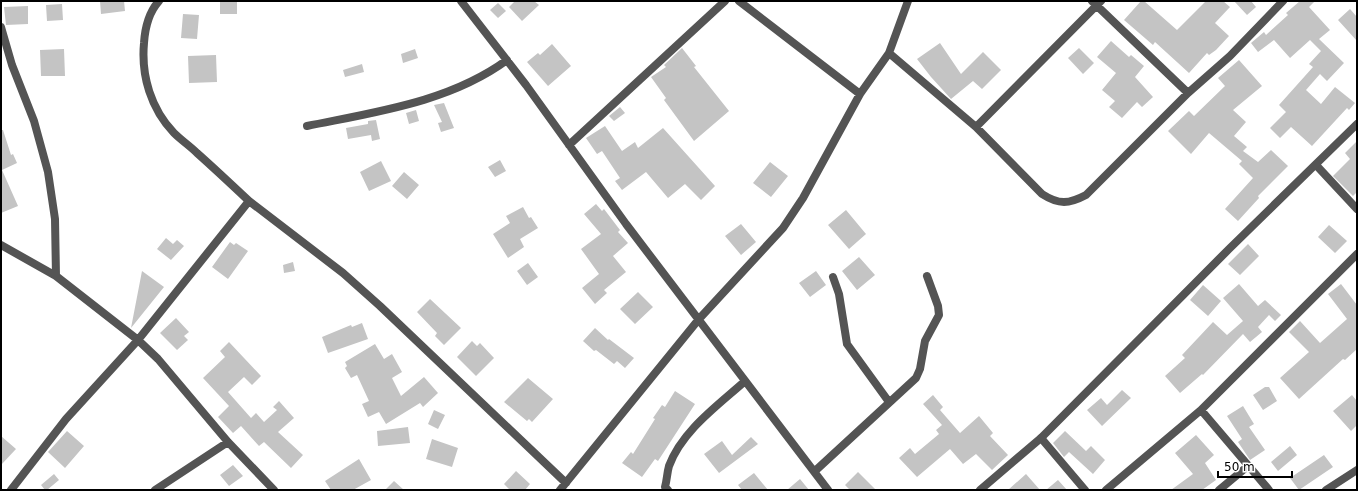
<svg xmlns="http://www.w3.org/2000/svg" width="1358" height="491" viewBox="0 0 1358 491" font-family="'DejaVu Sans',sans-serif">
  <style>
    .building { fill: #c4c4c4 }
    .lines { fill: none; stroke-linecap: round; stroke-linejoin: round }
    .minor { stroke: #545454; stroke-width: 8 }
    .tertiary { stroke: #545454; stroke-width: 8 }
  </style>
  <rect width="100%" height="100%" fill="#fff"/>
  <path class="building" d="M100,1H124L125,11L101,14Z
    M220,1H237V14H220Z
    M515,1H534L539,5L522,21L509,7Z
    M1141,1H1144L1177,30L1206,1H1223L1230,7L1215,23L1229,36L1216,50L1209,55L1207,53L1189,73L1155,42L1153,45L1124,20Z
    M1234,1H1251L1256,7L1247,15Z
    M1300,1H1315L1309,7L1330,30L1319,39L1344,63L1327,81L1320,74L1306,90L1321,104L1335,87L1355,103L1349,110L1347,108L1312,146L1291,127L1280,138L1270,128L1286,112L1279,105L1313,67L1309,64L1321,51L1310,40L1290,58L1274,40L1258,52L1251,43L1264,32L1266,35L1288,15L1286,13Z
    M498,3L506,11L498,18L490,10Z
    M62,4L63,20L47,21L46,5Z
    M28,6V24L6,25L4,7Z
    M1350,9L1357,17V41L1338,20Z
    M183,14L199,15L197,39L181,38Z
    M1111,41L1129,57L1131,55L1144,66L1135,77L1153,97L1142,107L1137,102L1122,118L1109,107L1115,101L1102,90L1116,73L1097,57Z
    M940,43L961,74L983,52L1001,70L982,89L973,81L951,99L931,77L917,59Z
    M552,44L571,66L548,86L527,62L538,53L540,55Z
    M682,48L696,66L694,67L729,111L694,141L664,100L666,98L651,77L666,67L664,65Z
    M1079,48L1094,63L1083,74L1068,58Z
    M64,49L65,76H41L40,50Z
    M415,49L418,58L403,63L401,54Z
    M216,55L217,82L189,83L188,56Z
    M1239,60L1262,86L1233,110L1246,122L1234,136L1247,147L1243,151L1258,162L1271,150L1288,166L1258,196L1259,198L1238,221L1225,209L1253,178L1239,164L1242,161L1209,133L1191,154L1168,131L1189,111L1194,116L1225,86L1218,78Z
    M362,64L364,72L345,77L343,70Z
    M444,103L454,128L441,132L438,123L442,122L434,105Z
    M620,107L625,113L614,121L609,116Z
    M416,110L419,121L409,124L406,113Z
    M376,120L380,139L372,141L371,135L348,139L346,128L368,124V121Z
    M605,126L622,151L635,142L638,148L663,128L715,186L701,200L685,184L668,198L646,172L622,190L615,181L620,178L602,151L597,154L586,138Z
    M1,130H3L11,155L13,154L17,163L2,170L18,206L1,213Z
    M1357,141V192L1353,196L1333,176L1350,159L1345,153Z
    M500,160L506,171L495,177L488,167Z
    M381,161L391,181L369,191L360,172Z
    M770,162L788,176L771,197L753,183Z
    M404,172L419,185L407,199L392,186Z
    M596,204L602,211L604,209L620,230L618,232L628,243L613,256L626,272L604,290L607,293L595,304L582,288L599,274L581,249L601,234L584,214Z
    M523,207L529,218L531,217L538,228L520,239L524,247L508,258L493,234L510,223L506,216Z
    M846,210L866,234L849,249L828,225Z
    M741,224L756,242L741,255L725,236Z
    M1329,225L1347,241L1335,253L1318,237Z
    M166,238L173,244L177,240L184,246L171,260L157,249Z
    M230,242L234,245L236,243L248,251L228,279L212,267Z
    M1248,244L1259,256L1240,275L1228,264Z
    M859,257L875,275L857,290L842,271Z
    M293,262L295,271L284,273L283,265Z
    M528,263L538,277L527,285L517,271Z
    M142,271L164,287L131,328Z
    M816,271L826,285L810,297L799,283Z
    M1239,284L1258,306L1265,300L1281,315L1275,321L1269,315L1258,327L1262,332L1250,342L1243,334L1203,375L1202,374L1180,393L1165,376L1185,358L1182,355L1213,322L1227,335L1243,321L1223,298Z
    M1341,284L1357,305V349L1345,360L1343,359L1299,399L1280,378L1309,352L1289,332L1300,321L1320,343L1347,319L1328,294Z
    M1203,285L1221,301L1208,316L1190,300Z
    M638,292L653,307L635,324L620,309Z
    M430,299L461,328L444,345L435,336L437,333L417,312Z
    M176,318L189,332L184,336L188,340L177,350L160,333Z
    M362,323L368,339L328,353L322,337L351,325L352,327Z
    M595,328L608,340L609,339L634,358L625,368L617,361L614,364L596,350L594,351L583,341Z
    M472,341L477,346L480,343L494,358L476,376L457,357Z
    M229,342L261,376L252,385L244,377L228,392L251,418L256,413L264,422L277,410L273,407L279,401L294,418L278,432L303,455L291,468L264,442L259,446L241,426L233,433L218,417L229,406L203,378L225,357L220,351Z
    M375,344L384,359L392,354L402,372L392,378L401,396L424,377L438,393L423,407L420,403L386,424L379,412L368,417L362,404L369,401L357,375L351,378L345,368L347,366L345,362Z
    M528,378L553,399L532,422L529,419L527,421L504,402Z
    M1265,387H1269L1277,401L1263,410L1253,395Z
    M1122,390L1131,398L1102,426L1087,410L1101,398L1107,405Z
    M675,391L695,404L658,461L655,459L642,477L622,463L631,452L633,454L655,419L653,418L662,405L665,407Z
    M933,395L943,407L940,410L960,433L979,416L993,433L990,436L1008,455L992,470L976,454L963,464L950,449L917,477L899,458L910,448L915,454L939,434L936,430L942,425L923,404Z
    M1352,395L1357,401V425L1351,431L1333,411Z
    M1243,406L1254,424L1249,427L1265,450L1250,460L1238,442L1242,439L1227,416Z
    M434,410L445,415L438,429L428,424Z
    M408,427L410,443L378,446L377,431Z
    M67,431L84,446L65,468L48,452Z
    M1065,431L1086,451L1091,446L1105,460L1093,474L1069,452L1064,457L1053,443Z
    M1196,435L1214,455L1205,463L1216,480L1202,490H1171L1193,474L1175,453Z
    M1,436L16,449L1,465Z
    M751,437L758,444L719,473L704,454L722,441L732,455Z
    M432,439L458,448L452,467L426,459Z
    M1290,446L1297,455L1278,471L1271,462Z
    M1324,455L1333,467L1299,490L1290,478Z
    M359,459L371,480L353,490H331L325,481Z
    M233,465L243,476L229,486L220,475Z
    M516,471L530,484L525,490H510L504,484Z
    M858,472L876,490H850L845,485Z
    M754,473L768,490H742L738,485Z
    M54,474L59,480L47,490H45L41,485Z
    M1026,474L1040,490H1008Z
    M800,479L809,490H787Z
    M1058,480L1067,490H1046Z
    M394,481L404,490H385Z"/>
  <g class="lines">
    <path class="minor" d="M461,1L526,85L626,224L828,490
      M739,1L860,94
      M1092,1L1188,93
      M1,27L12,65L34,121L48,172L55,219L56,276L138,340L158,359L228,442L274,490
      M889,53L908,1
      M307,126C375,112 450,102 507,60
      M976,127L1101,1
      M569,145L725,1
      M1316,165L1357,209
      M249,201L343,273L380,306L566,483
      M1,245L56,276
      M833,277L839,294L847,344L889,402
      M1201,410L1269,490
      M1041,438L1085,490
      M815,471L916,378L920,369L925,341L939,315L938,306L927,276
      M11,490L66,419L138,340L249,201C232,185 215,169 197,153C190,146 181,140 174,133C151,109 141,76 144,43C145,28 148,13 159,1
      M155,490L228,442
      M560,490L699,319L783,228L803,198L860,94L889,53L976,127L1042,194C1059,205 1069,204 1086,195L1188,93L1230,56L1283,1
      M668,490L665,487C667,480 667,473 669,466C682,431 717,406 744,382
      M1106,490L1201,410L1357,254
      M1219,490L1248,466
      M1326,490L1357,470"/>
    <path class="tertiary" d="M980,490L1041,438L1229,249L1357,124"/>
  </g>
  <rect width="1358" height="491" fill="none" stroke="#000000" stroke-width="4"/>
  <path d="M1218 471v6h74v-6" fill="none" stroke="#000000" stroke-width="2"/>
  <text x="1224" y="471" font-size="12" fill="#000000" stroke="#ffffff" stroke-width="3" paint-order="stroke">50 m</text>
</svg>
